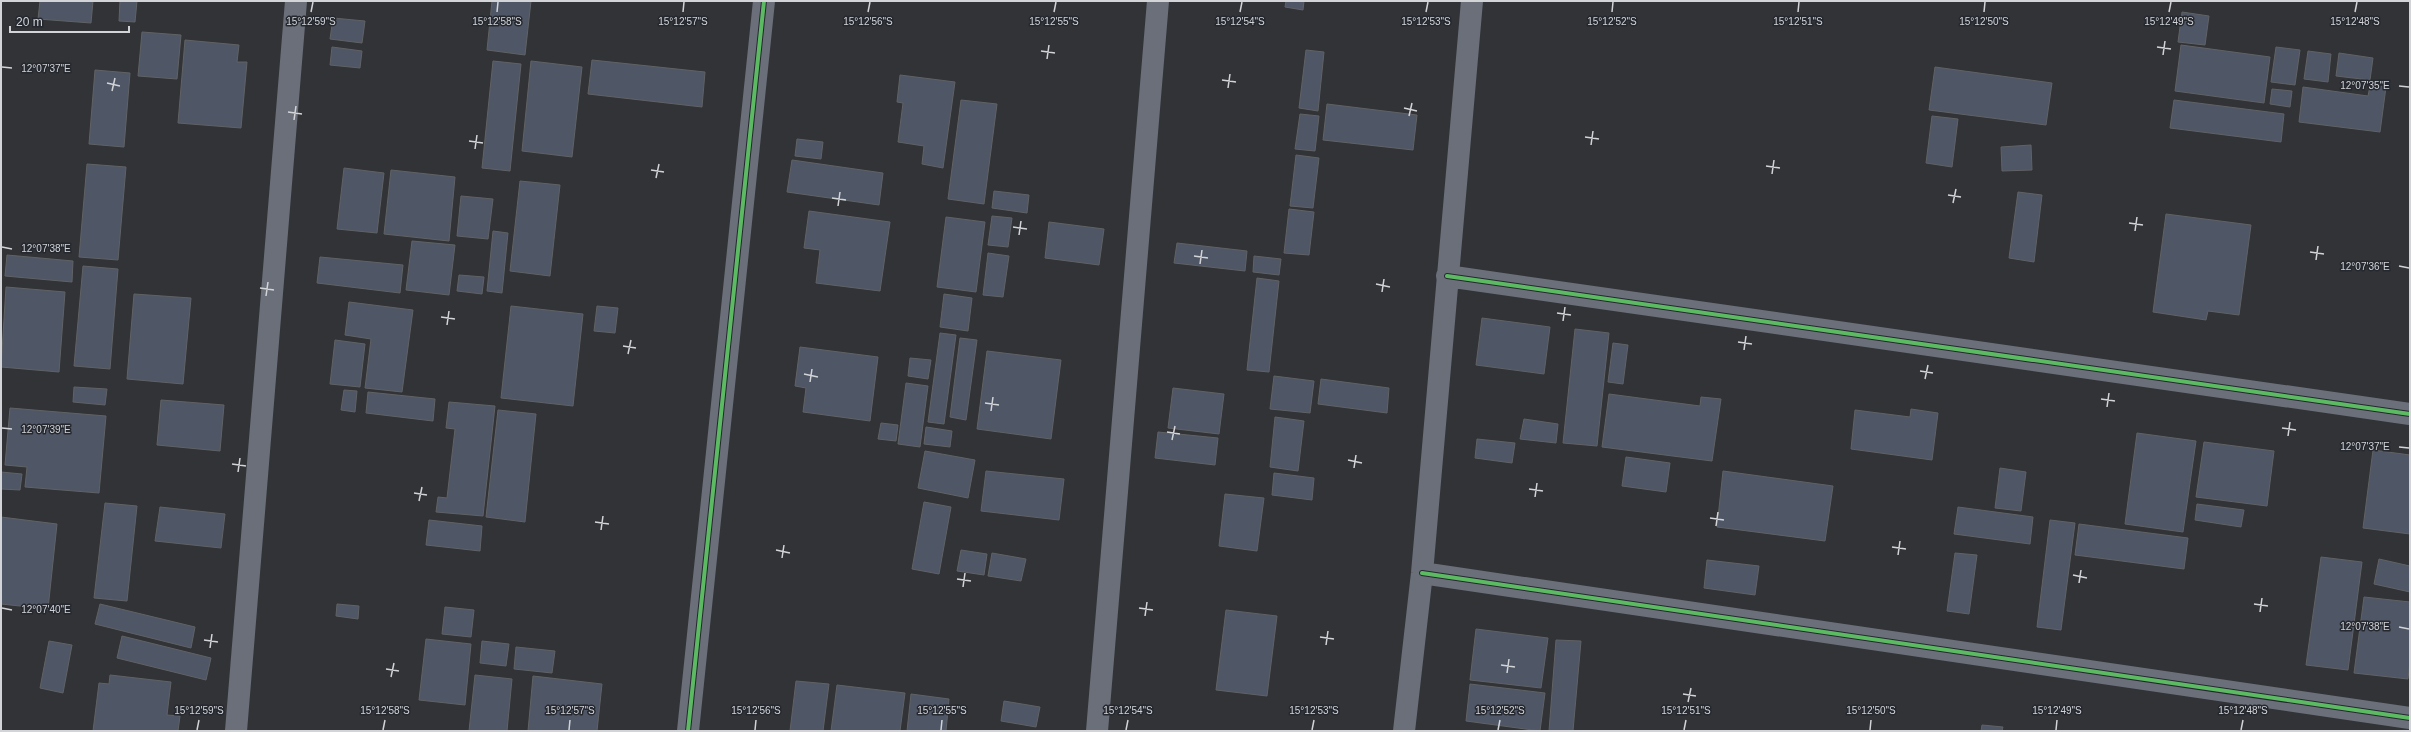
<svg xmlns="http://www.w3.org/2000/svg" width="2411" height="732" viewBox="0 0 2411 732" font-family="Arial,sans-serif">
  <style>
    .building { fill: #4f5666; stroke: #606265 }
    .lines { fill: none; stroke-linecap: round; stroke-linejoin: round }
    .minor { stroke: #6b6f79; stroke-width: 22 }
    .cycleway-casing { stroke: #25282f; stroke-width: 6 }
    .cycleway { stroke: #5cba63; stroke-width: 4 }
    .ticks { fill: none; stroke: #d2d4d8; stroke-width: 1.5 }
    .ticks-label { font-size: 10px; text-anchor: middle; fill: #d2d4d8; stroke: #25282f; stroke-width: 3; stroke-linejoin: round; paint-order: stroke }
  </style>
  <rect width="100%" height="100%" fill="#313337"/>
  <path class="building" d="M40,1H93L91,23L38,19Z
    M120,1H137L135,22L119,21Z
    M492,1H531L525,55L487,50Z
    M1286,1H1304L1303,10L1285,7Z
    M2182,12L2209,16L2205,45L2178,42Z
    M333,18L365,21L362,43L330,39Z
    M142,32L181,35L177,79L138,76Z
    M185,40L239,45L237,62H247L241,128L178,123Z
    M2181,45L2270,57L2264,103L2175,91Z
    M332,47L362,51L360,68L330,65Z
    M2276,47L2300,50L2295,85L2271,82Z
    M1306,50L1324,52L1318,111L1299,108Z
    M2308,51L2331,54L2328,82L2304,79Z
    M2339,53L2373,58L2370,80L2336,76Z
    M592,60L705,72L702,107L588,94Z
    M493,61L521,64L510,171L482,168Z
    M531,61L582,67L572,157L522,151Z
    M1935,67L2052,83L2046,125L1929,110Z
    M95,70L130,73L124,147L89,144Z
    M900,75L955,82L943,168L922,164L924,146L898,142L903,103L897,102Z
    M2370,86L2386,87L2380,132L2299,122L2303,87L2368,96Z
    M2272,89L2292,91L2290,107L2270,104Z
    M961,100L997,104L984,204L948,199Z
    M2174,100L2284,114L2281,142L2170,128Z
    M1327,104L1417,115L1413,150L1323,140Z
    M1300,114L1319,116L1315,151L1295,149Z
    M1932,116L1958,119L1952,167L1926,163Z
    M797,139L823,142L821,159L795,156Z
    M2031,145L2032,170L2002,171L2001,147Z
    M1296,155L1319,158L1313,208L1290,206Z
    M792,160L883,173L879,205L787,192Z
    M87,164L126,167L118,260L79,257Z
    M344,168L384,173L377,233L337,229Z
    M391,170L455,177L449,241L384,234Z
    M520,181L560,185L550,276L510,271Z
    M994,191L1029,195L1027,213L992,208Z
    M2018,192L2042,195L2034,262L2009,258Z
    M461,196L493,199L488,239L457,236Z
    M1289,209L1314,212L1309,255L1284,253Z
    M809,211L890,222L880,291L816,283L820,250L804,248Z
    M2166,214L2251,225L2239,315L2208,311L2206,320L2153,312Z
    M992,216L1012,218L1008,247L988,245Z
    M946,217L985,222L976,292L937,287Z
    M1049,222L1104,229L1099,265L1045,258Z
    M493,231L508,233L502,293L487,291Z
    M412,241L455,245L449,295L406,290Z
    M1177,243L1247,251L1245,271L1174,263Z
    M988,253L1009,256L1003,297L983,295Z
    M7,255L73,261L72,282L5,276Z
    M1254,256L1281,259L1279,275L1253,272Z
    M320,257L403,265L400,293L317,283Z
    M83,266L118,269L110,369L74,366Z
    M459,275L484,277L482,294L457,291Z
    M1257,278L1279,281L1269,372L1247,370Z
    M6,287L65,292L59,372L1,367Z
    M134,294L191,298L183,384L127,379Z
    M944,294L972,298L968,331L940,327Z
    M349,302L413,310L402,392L365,388L371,339L345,335Z
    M511,306L583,314L573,406L501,398Z
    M597,306L618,308L615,333L594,331Z
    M1482,318L1550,327L1544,374L1476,365Z
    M1575,329L1609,333L1597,446L1563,443Z
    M940,333L956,335L944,424L928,422Z
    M960,338L977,340L966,420L950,417Z
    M335,340L365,344L360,387L330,384Z
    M1613,343L1628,345L1623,384L1608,382Z
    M800,347L878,357L870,421L803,412L806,388L795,386Z
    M987,351L1061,360L1051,439L977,429Z
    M910,358L931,360L928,379L908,376Z
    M1274,376L1314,381L1310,413L1270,409Z
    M1321,379L1389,388L1387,413L1318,404Z
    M906,383L928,386L920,447L898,444Z
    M74,387L107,389L105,405L73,402Z
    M1173,388L1224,394L1219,434L1168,428Z
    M344,390L357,391L355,412L341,410Z
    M368,392L435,399L433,421L366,413Z
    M1609,394L1700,406L1701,397L1721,399L1712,461L1602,447Z
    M161,400L224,405L220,451L157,445Z
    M449,402L495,406L483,516L436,512L438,497L447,498L455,429L446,428Z
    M10,408L106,416L99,493L25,487L27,467L5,465Z
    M1911,409L1938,413L1932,460L1851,449L1855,410L1910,417Z
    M498,410L536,414L525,522L486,517Z
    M1275,417L1304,421L1298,471L1270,467Z
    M1524,419L1558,424L1556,443L1520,439Z
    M881,423L898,425L896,441L878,439Z
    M926,427L952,431L950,447L924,444Z
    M1158,432L1218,438L1215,465L1155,458Z
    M2137,433L2196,441L2183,532L2125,524Z
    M1477,439L1515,443L1512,463L1475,458Z
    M2204,442L2274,451L2267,506L2196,497Z
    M2373,450L2410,455V534L2363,528Z
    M925,451L975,460L968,498L918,488Z
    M1626,457L1670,463L1666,492L1622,486Z
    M2000,468L2026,472L2021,511L1995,508Z
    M986,471L1064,479L1059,520L981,511Z
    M1723,471L1833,486L1825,541L1717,527Z
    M1,472L22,474L20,490L1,489Z
    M1274,473L1314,478L1312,500L1272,495Z
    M1225,494L1264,498L1257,551L1219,546Z
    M924,502L951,507L939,574L912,569Z
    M105,503L137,506L127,601L94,598Z
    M2197,504L2244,510L2241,527L2195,520Z
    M160,507L225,514L221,548L155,541Z
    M1958,507L2033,517L2030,544L1954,534Z
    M1,517L57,524L48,609L1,604Z
    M429,520L482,526L480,551L426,545Z
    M2050,520L2075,523L2061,630L2037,627Z
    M2079,524L2188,538L2184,569L2075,555Z
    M961,550L987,554L984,575L957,571Z
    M992,553L1026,559L1021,581L988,576Z
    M1955,553L1977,555L1969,614L1947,611Z
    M2321,557L2362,562L2348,670L2306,665Z
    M2379,559L2410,566V592L2374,584Z
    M1707,560L1759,566L1755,595L1704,588Z
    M2364,597L2410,602V661L2408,679L2354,673Z
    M100,604L195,627L191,648L95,624Z
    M337,604L359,606L358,619L336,616Z
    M445,607L474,610L471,637L442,634Z
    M1226,610L1277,616L1267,696L1216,690Z
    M1476,629L1548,638L1541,688L1470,680Z
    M122,636L211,658L206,680L117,658Z
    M426,639L471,644L465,705L419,700Z
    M1556,640L1581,641L1573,731H1549Z
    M49,641L72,645L63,693L40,688Z
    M482,641L509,644L506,666L480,663Z
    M516,647L555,651L552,673L514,669Z
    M110,675L171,682L167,715L180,716L178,731H93L99,683L109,684Z
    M475,675L512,679L507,731H469Z
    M533,676L602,684L597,731H528Z
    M796,681L829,684L823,731H790Z
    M1470,684L1545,693L1540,731L1466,721Z
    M837,685L905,693L900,731H831Z
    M911,694L949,699L946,731H907Z
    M1004,701L1040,707L1036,727L1001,721Z
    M1982,725L2003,727L2002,731H1981Z"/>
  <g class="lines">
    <path class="minor" d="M1447,276L2410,414
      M1422,573L2410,718
      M236,731L296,1
      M688,731L764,1
      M1097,731L1158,1
      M1404,731L1422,573L1472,1"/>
    <defs>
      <path id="cycleway" d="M1447,276L2410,414
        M1422,573L2410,718
        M688,731L764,1"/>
    </defs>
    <use href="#cycleway" class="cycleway-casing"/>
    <use href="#cycleway" class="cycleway"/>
  </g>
  <path class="ticks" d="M311,12L313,2M497,12L498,2M683,12L684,2M868,12L870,2M1054,12L1056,2M1240,12L1242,2M1426,12L1428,2M1612,12L1613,2M1798,12L1799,2M1984,12L1985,2M2169,12L2171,2M2355,12L2357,2M2157,47L2171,49M1041,51L1055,53M2163,55L2165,41M1047,59L1049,45M2,67L12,68M1222,80L1236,82M107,83L120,86M2399,86L2409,87M1228,88L1230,74M112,91L115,78M1404,108L1417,111M288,112L302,114M1409,116L1412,103M294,120L296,106M1585,137L1599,139M469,141L483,143M1591,145L1593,131M475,149L477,135M1766,166L1780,168M651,170L664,172M1772,174L1774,160M656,178L659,164M1948,195L1961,197M832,198L846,200M1953,203L1956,189M838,206L840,192M2129,223L2143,225M1013,227L1027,229M2135,231L2137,217M1019,235L1021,221M2,247L12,249M2310,252L2324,254M1194,256L1208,258M2316,260L2318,246M1200,264L1202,250M2399,266L2409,268M1376,284L1390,287M260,288L274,290M1382,292L1384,279M266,296L268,282M1557,313L1571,315M441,317L455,319M1563,321L1565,307M447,325L449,311M1738,342L1752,344M623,346L636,348M1744,350L1746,336M628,354L631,340M1920,371L1933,373M804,374L818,377M1925,379L1928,365M810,382L812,369M2101,399L2115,401M985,403L999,405M2107,407L2109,393M991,411L993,397M2,428L12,429M2282,428L2296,430M1167,432L1180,434M2288,436L2290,422M1172,440L1175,426M2399,447L2409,448M1348,460L1362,463M232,464L246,466M1354,468L1356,455M238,472L240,458M1529,489L1543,491M414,493L427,495M1535,497L1537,483M419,501L422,487M1710,518L1724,520M595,522L609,524M1716,526L1718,512M601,530L603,516M1892,547L1906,549M776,550L790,553M1898,555L1900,541M782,558L784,545M2073,575L2087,578M957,579L971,581M2079,583L2081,570M963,587L965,573M2254,604L2268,606M2,608L12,610M1139,608L1153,610M2260,612L2262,598M1145,616L1147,602M2399,627L2409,629M1320,637L1334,639M204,640L218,642M1326,645L1328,631M210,648L212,634M1501,665L1515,667M386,669L399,671M1507,673L1509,659M391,677L394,663M1683,694L1696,696M1688,702L1691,688M197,730L199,720M383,730L385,720M569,730L570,720M755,730L756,720M941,730L942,720M1126,730L1128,720M1312,730L1314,720M1498,730L1500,720M1684,730L1686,720M1870,730L1871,720M2056,730L2057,720M2241,730L2243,720"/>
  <g class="ticks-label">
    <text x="311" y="25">15°12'59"S</text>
    <text x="497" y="25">15°12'58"S</text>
    <text x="683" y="25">15°12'57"S</text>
    <text x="868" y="25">15°12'56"S</text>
    <text x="1054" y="25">15°12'55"S</text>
    <text x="1240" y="25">15°12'54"S</text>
    <text x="1426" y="25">15°12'53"S</text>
    <text x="1612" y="25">15°12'52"S</text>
    <text x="1798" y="25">15°12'51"S</text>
    <text x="1984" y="25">15°12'50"S</text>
    <text x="2169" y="25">15°12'49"S</text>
    <text x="2355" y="25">15°12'48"S</text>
    <text x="46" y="72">12°07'37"E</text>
    <text x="2365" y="89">12°07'35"E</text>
    <text x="46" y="252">12°07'38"E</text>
    <text x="2365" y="270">12°07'36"E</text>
    <text x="46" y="433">12°07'39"E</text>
    <text x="2365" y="450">12°07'37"E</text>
    <text x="46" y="613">12°07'40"E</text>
    <text x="2365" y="630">12°07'38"E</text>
    <text x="199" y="714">15°12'59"S</text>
    <text x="385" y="714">15°12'58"S</text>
    <text x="570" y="714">15°12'57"S</text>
    <text x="756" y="714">15°12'56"S</text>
    <text x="942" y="714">15°12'55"S</text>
    <text x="1128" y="714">15°12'54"S</text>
    <text x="1314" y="714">15°12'53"S</text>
    <text x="1500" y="714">15°12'52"S</text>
    <text x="1686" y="714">15°12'51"S</text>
    <text x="1871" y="714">15°12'50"S</text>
    <text x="2057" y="714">15°12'49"S</text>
    <text x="2243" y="714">15°12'48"S</text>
  </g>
  <rect width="2411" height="732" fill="none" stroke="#d2d4d8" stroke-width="4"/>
  <path d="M10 26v6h119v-6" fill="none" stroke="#d2d4d8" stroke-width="2"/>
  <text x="16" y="26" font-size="12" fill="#d2d4d8" stroke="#25282f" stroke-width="3" paint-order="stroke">20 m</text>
</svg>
